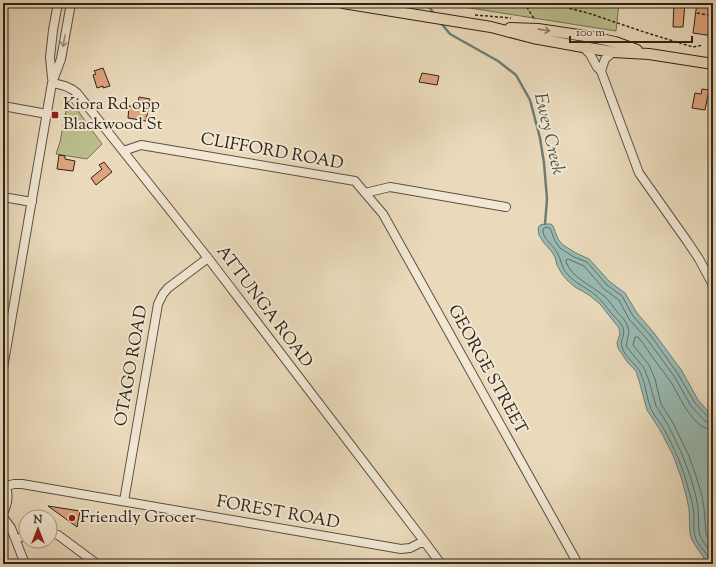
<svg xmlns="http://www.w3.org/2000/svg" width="716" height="567" viewBox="0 0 716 567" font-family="'Sorts Mill Goudy',serif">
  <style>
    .green { fill: #bbbe8d; stroke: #747053 }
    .water { fill: #98bab3; stroke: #6d7d75 }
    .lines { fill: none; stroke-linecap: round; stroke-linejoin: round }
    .shore { stroke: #626e66; stroke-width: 1 }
    .stream { stroke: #6d7d75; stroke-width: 2.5 }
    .building { fill: #dea47f; stroke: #2d2219 }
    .minor-casing { stroke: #5c5042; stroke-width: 10 }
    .major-casing { stroke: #2d2219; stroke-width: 12 }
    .path { stroke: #2d2219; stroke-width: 1.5; stroke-dasharray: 3 2; stroke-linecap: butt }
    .minor { stroke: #f1e7d3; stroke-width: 8 }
    .major { stroke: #eadabb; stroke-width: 10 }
    .oneway { stroke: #8c7e6a }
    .oneway2 { stroke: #998e7f }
    .poi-dot { fill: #8f2418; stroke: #f1e7d3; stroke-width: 1.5 }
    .labels { text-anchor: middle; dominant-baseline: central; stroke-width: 4; stroke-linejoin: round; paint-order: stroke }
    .poi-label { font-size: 17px; fill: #2d2219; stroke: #f1e7d3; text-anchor: start }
    .street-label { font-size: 17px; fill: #2d2219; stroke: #f1e7d3 }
    .water-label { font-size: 18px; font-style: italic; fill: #4d5047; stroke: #f1e7d3 }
  </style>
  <rect width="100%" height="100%" fill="#eadabb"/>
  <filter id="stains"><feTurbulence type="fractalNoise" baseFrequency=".005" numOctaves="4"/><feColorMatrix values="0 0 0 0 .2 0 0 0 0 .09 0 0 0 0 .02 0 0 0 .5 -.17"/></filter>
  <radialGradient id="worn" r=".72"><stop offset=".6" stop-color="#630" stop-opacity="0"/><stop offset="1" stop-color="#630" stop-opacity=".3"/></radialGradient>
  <path class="green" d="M438,3H619L616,31Z
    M70,100L102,144L87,159L56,154L60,142L68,101Z"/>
  <path class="water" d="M545,224H551L553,226L558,239L563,245L576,253L589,259L610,282L625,293L637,313L654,333L682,371L698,400L713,417V564H708L697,548L692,540L690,534L689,509L687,499L682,480L673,455L660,430L647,410L640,384L636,371L628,363L618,348L617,343L620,334L619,328L600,304L589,295L575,287L567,280L562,274L557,265L555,257L552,252L544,243L539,235L538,228L540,225Z"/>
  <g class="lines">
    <path class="shore" d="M713,424L709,423L705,421L691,406L674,376L647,339L629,319L619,300L604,289L584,266L568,259L566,260V262C572,278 591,285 604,296C610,301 613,307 618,313C622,317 627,322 628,328C630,334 627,339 626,346L644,368L649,381L656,406L668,425L681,452L691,478L696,497L698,508L699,532L700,536L704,543L713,555
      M713,430C693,429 680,397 671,382C666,375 661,369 656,362C650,354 645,345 638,337H635L633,345L649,365L655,379L661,404L673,423L689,456L696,476L702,496L704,508L706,534L713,545
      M711,564C710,554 697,546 695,536C693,529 694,521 694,514C693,505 691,496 688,488C683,467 674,448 664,429C660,422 654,416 651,409C646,397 646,385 641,374C637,364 625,358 622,347C619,339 628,334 621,324C619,321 616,318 613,315C605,306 602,300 593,293C585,287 575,283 568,275C560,266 562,259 556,251C552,244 542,238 543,229L546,227L550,228L555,241L560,248L574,257L587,262L607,285L622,296L633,316L651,336L678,374L695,403L709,418L713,419"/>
    <path class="stream" d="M423,3L430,8L434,14
      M441,23L450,34L498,61L516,75L530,100L540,138L544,163L547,199L545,224"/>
  </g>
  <path class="building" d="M674,3H685L683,27H673Z
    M697,3H713V36L693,33Z
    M103,68L110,86L103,88V86L97,88L93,75L96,74L94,71Z
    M422,73L439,76L437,85L419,82Z
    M702,89L709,90L705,110L692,108L695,93L701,94Z
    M139,97L150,99L146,121L128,118L129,106L137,107Z
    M59,155L65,156V159L75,161L73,171L57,169Z
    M104,162L112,172L96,185L91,178L102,169L99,165Z
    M48,506L80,511L77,527Z"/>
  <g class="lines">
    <defs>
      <path id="minor" d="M583,47L590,54L597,67L601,71L639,173L687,241L699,259L713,285
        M601,71L605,59L613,52
        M52,78L50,57L53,30L58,3
        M52,83C62,85 69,86 77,93L208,258L424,541L441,564
        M3,106L47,114
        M123,151L141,145L355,181L365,193L390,187L506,207
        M365,193L383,214L578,564
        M3,197L32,202
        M3,368L52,83L61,59L71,3
        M3,480C9,491 9,502 3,513
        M6,486L14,484H22L401,549L410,548L424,541
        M124,501L158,304L163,294L168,288L208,258
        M3,517L11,528L25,564
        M50,533L58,535L97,564
        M16,539L26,536"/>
      <path id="major" d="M343,3L491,27L533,38L583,47L613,52L649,54L713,64
        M510,28L538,29L592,37L615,42L637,50"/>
    </defs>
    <use href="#minor" class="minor-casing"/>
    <use href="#major" class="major-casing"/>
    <path class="path" d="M524,3L535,20
      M550,3L591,14L644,32L693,47L703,45
      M697,13L713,16
      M475,15L511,18"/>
    <use href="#minor" class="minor"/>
    <use href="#major" class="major"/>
  </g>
  <defs><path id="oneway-shaft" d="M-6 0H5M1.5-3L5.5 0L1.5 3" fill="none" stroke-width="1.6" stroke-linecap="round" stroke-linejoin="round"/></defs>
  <use class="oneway" href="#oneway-shaft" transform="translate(544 30) rotate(8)"/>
  <use class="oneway2" href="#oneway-shaft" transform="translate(64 41) rotate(100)"/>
  <g class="poi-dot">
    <rect x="51" y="111" width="8" height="8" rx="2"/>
    <circle cx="72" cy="518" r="4"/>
  </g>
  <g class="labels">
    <g class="poi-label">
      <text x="63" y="105">Kiora Rd opp<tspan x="63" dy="20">Blackwood St</tspan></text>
      <text x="80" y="518">Friendly Grocer</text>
    </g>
    <g class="street-label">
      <text transform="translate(272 152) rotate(10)">CLIFFORD ROAD</text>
      <text transform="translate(264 307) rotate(53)">ATTUNGA ROAD</text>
      <text transform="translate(132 366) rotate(-80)">OTAGO ROAD</text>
      <text transform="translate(487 370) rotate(61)">GEORGE STREET</text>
      <text transform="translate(278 513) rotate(10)">FOREST ROAD</text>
    </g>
    <g class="water-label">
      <text transform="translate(548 134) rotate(77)">Ewey Creek</text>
    </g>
  </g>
  <rect width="716" height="567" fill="none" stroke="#eadabb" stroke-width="16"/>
  <rect x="4" y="4" width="708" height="559" fill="none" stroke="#2d2219" stroke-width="2"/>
  <rect x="8" y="8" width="700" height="551" fill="none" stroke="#2d2219"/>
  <g transform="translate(38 529)"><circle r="19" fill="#f1e7d3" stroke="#a39889"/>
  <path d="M0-3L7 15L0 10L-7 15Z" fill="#8f2418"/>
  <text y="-6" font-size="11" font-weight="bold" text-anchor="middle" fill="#2d2219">N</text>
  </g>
  <path d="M570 36v6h122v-6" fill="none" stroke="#2d2219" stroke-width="2"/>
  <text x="576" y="36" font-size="12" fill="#2d2219" stroke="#f1e7d3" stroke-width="3" paint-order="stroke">100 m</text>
  <rect width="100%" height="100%" filter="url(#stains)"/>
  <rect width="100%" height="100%" fill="url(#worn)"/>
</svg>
